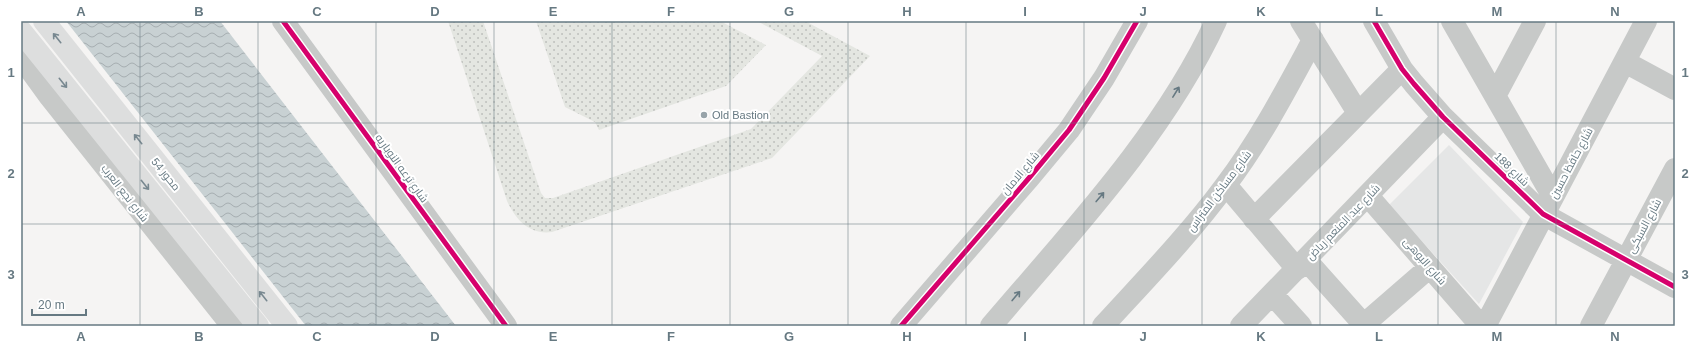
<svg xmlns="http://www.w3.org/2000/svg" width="1696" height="347" viewBox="0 0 1696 347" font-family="Helvetica,Cairo,sans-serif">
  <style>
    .built { fill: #e5e6e6 }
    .grass { fill: url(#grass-dots) }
    .water { fill: url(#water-waves) }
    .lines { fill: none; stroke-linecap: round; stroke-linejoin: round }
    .minor { stroke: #c7c9c8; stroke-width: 22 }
    .highway { stroke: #dddede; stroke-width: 22 }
    .cycleway-casing { stroke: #fff; stroke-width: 8 }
    .cycleway { stroke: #d6006c; stroke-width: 5 }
    .oneway { stroke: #788890 }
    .oneway2 { stroke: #667982 }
    .grid { fill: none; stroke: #667982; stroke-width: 1; stroke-opacity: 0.55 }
    .poi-dot { fill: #98a4aa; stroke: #fff; stroke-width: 1.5 }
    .labels { text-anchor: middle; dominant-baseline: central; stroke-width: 4; stroke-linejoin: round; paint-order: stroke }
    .poi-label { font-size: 11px; fill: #667982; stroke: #fff; text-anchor: start }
    .street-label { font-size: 11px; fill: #667982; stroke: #fff }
    .neatline { fill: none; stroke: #667982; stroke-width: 1.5 }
    .grid-label { font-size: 13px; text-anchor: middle; font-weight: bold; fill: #667982 }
  </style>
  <defs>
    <pattern id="grass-dots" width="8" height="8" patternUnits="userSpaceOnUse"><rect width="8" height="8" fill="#e4e6e1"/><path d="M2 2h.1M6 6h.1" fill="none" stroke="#bdbfbc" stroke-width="1.8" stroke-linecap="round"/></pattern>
    <pattern id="water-waves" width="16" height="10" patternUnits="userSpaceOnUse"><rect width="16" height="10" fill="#c8d1d3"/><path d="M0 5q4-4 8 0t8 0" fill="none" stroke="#a6aeb1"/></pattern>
  </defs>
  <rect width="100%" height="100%" fill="#f5f4f3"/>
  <path class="built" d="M1449,145L1523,222L1479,304L1389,205Z"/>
  <path class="grass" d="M448,21H483L541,193L545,198H553L751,129L822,56L757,21H805L870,56L772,158L552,232C529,235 516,220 507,201Z
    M536,21H720L766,45L726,86L599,130L595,122L565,107Z"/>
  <path class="water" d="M66,21H220L456,326H306Z"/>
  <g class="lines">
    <path class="minor" d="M283,21L506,326
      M1301,21L1358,113
      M1374,21L1402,69L1414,84L1443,117L1543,214L1675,287
      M1452,21L1553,197
      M21,57L50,97L232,326
      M1625,62L1675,89
      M1495,96L1535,21
      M1226,185L1297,269
      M1368,196L1481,326
      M1254,219L1402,69
      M1306,260L1365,326
      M1272,294L1301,326
      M901,326L1029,178L1069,130L1104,78L1137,21
      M991,326C1071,232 1164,134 1216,21
      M1103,326C1145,280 1188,236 1225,186C1260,140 1286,90 1313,40
      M1241,326L1443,117
      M1362,326L1430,267
      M1485,326L1646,21
      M1591,326L1675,169"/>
    <path class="highway" d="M44,21L287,326
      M21,31L258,326"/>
    <defs>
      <path id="cycleway" d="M283,21L506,326
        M1374,21L1402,69L1414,84L1443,117L1543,214L1675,287
        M901,326L1029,178L1069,130L1104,78L1137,21"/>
    </defs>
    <use href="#cycleway" class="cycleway-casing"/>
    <use href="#cycleway" class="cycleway"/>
  </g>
  <defs><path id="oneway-shaft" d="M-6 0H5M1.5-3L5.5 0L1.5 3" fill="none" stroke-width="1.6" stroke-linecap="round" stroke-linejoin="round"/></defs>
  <g class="oneway">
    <use href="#oneway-shaft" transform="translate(57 38) rotate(-129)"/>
    <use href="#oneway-shaft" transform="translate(63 83) rotate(51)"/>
    <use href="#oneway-shaft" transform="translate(138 139) rotate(-129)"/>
    <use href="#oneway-shaft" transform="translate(145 185) rotate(51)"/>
    <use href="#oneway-shaft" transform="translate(263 296) rotate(-129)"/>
  </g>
  <g class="oneway2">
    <use href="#oneway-shaft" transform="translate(1176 92) rotate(-58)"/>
    <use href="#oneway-shaft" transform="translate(1100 197) rotate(-50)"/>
    <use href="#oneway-shaft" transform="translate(1016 296) rotate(-50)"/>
  </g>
  <path class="grid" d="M140,21V326M258,21V326M376,21V326M494,21V326M612,21V326M730,21V326M848,21V326M966,21V326M1084,21V326M1202,21V326M1320,21V326M1438,21V326M1556,21V326M21,123H1675M21,224H1675"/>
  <circle class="poi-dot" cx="704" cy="115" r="4"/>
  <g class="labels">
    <g class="poi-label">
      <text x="712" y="115">Old Bastion</text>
    </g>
    <g class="street-label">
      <text transform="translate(1571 163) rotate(-62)">شارع حافظ حسين</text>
      <text transform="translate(402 168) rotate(54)">شارع ترعه النوباريه</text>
      <text transform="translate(1512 169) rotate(44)">شارع 188</text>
      <text transform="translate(1020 173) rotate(-50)">شارع الامان</text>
      <text transform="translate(166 174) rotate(51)">محور 54</text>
      <text transform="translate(1219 191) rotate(-53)">شارع مساكن المتراس</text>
      <text transform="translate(125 193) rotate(52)">شارع نجع العرب</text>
      <text transform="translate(1343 222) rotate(-46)">شارع عبد المنعم رياض</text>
      <text transform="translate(1644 226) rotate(-62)">شارع السبكى</text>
      <text transform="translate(1425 261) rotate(49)">شارع البوهى</text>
    </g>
  </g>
  <rect width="1696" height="347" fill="none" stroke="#ffffff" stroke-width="44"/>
  <path d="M32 309v6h54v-6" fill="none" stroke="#667982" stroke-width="2"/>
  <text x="38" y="309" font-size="12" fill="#667982" stroke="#ffffff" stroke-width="3" paint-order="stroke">20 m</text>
  <rect x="22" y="22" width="1652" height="303" class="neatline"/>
  <g class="grid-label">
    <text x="81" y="16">A</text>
    <text x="199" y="16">B</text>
    <text x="317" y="16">C</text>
    <text x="435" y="16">D</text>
    <text x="553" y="16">E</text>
    <text x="671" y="16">F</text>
    <text x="789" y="16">G</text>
    <text x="907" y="16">H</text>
    <text x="1025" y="16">I</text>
    <text x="1143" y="16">J</text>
    <text x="1261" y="16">K</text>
    <text x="1379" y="16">L</text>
    <text x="1497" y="16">M</text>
    <text x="1615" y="16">N</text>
    <text x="11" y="77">1</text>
    <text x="1685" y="77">1</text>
    <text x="11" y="178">2</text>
    <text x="1685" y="178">2</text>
    <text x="11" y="279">3</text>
    <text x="1685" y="279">3</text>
    <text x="81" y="341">A</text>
    <text x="199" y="341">B</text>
    <text x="317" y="341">C</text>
    <text x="435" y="341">D</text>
    <text x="553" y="341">E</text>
    <text x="671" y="341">F</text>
    <text x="789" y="341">G</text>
    <text x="907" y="341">H</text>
    <text x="1025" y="341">I</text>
    <text x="1143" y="341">J</text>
    <text x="1261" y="341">K</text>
    <text x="1379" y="341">L</text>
    <text x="1497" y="341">M</text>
    <text x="1615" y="341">N</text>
  </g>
</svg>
